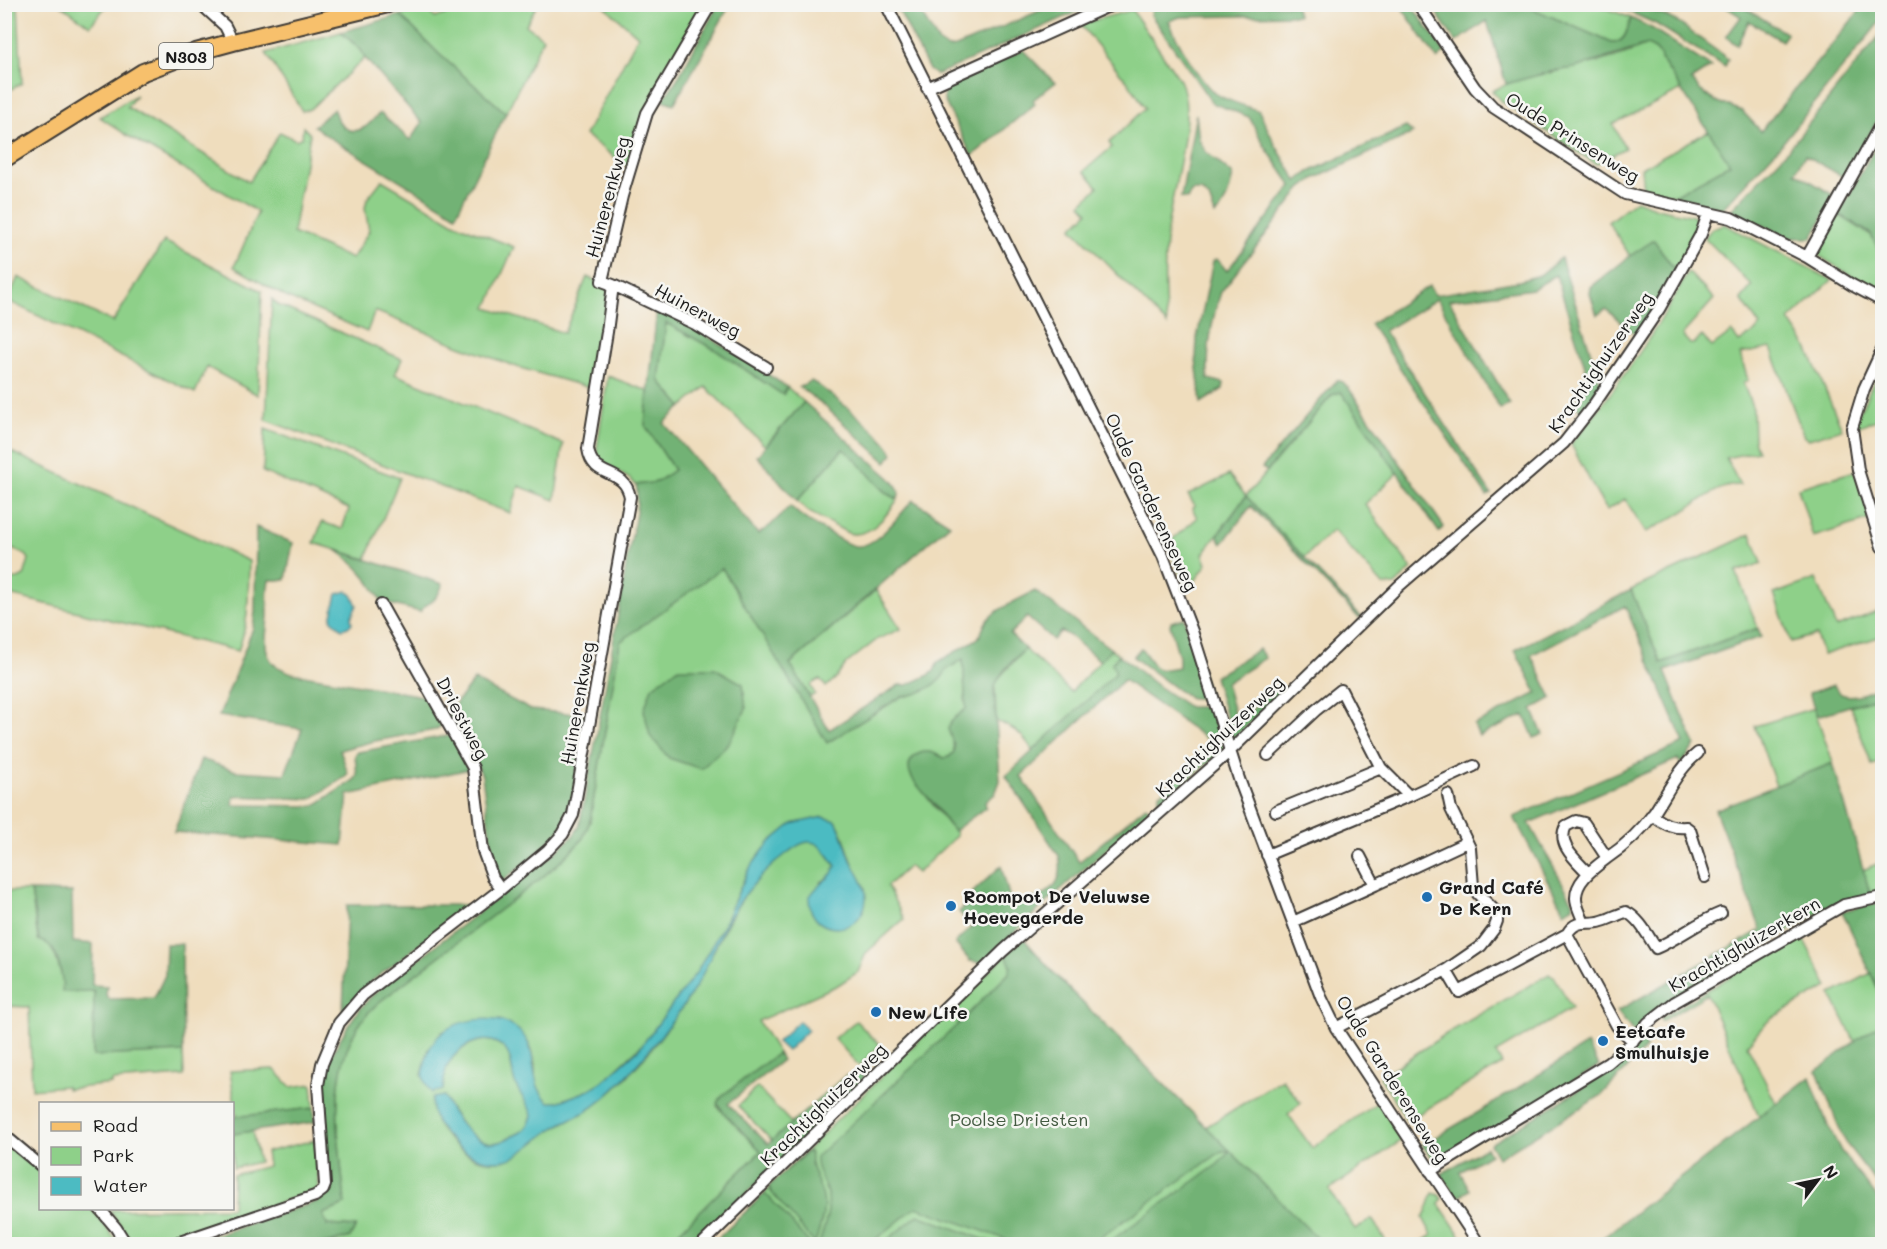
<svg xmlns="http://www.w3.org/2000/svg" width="1887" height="1249" viewBox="0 0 1887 1249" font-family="Mali,sans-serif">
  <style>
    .green { fill: #8ed089; stroke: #557652; stroke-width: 1.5; fill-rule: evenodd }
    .forest { fill: #72b275; stroke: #476748; stroke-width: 1.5 }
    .water { fill: #4cbbc2; stroke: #346c6f; stroke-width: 1.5 }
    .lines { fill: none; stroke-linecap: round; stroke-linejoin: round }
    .minor-casing { stroke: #3c3934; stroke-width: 14 }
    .primary-casing { stroke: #3c3934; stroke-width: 20 }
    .minor { stroke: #fff; stroke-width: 10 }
    .primary { stroke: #f7c06c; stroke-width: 16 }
    .poi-dot { fill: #1f6fb2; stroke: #f6f6f2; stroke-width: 2 }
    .labels { text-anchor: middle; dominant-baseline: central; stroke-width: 5; stroke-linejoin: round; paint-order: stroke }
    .shield { fill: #f6f6f2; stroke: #5d5d5c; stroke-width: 1.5 }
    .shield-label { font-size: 16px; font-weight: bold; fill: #1c1c1c }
    .street-label { font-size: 18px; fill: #1c1c1c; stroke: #f6f6f2 }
    .poi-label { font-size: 18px; font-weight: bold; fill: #1c1c1c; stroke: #f6f6f2; text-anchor: start }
    .park-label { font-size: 18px; fill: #445b42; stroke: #f6f6f2 }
  </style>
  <rect width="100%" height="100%" fill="#f6f6f2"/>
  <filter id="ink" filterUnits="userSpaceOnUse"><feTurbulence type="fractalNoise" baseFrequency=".0167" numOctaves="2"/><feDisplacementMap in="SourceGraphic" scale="12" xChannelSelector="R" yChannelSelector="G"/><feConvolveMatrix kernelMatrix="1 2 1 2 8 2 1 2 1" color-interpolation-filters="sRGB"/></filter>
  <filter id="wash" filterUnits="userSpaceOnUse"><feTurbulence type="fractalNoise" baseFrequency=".008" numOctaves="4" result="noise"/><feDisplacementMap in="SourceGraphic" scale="24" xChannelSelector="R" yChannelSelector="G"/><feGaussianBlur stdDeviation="1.35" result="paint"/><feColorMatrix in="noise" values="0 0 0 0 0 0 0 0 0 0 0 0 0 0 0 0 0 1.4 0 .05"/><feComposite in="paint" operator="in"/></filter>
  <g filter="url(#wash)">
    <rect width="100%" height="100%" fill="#efddbd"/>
    <path class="green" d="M5,4L18,5L22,83L5,93Z
      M61,5H107L90,26Z
      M473,5H537L526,25L543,38L506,113L439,54L400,15L426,8L435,18Z
      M603,5H706L663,79L628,167L585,135L638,36Z
      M1530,5H1598L1631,18C1627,30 1626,42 1612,43L1531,8Z
      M1132,10L1180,80C1197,115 1173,185 1168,224C1163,258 1164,292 1167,325L1072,228L1088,212L1081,204L1098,187L1084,171L1112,147L1109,143L1145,108L1134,90L1080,24Z
      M341,32L361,50L365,58L310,109L302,111L266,53Z
      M1647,45C1654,48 1660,51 1661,59L1682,90L1613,124L1625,148L1596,164L1501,101L1492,91C1519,77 1547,74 1576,67C1600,62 1625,55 1647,45Z
      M136,95L127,107L249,182L280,132L296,140L302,137L303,127L310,134L293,233L352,259L369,231L365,208L367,199L382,180L454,223L514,247L487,308L564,333L587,277L610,287L594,389L517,367L460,346L375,311L367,332L286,297L234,267L258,212L128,136L100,117Z
      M1709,131L1731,164L1674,195L1643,189L1641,168Z
      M1636,200L1657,208L1693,216L1700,222L1699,227L1676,272L1654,241L1630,256L1608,222Z
      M1839,215L1871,235L1882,257V295L1819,256L1822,241Z
      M1724,224L1832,280L1789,320L1806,345L1842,429L1809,439L1804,437L1771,348L1740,354L1748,380L1743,383L1753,409L1754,441L1758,451L1726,458L1740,485C1720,485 1708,496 1692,506C1678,516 1661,524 1646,532L1625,499L1607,510L1598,496L1571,444C1615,390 1656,334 1688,272L1714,299L1682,335L1690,344H1693L1702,336L1712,347L1732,332L1739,342L1754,333L1760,326L1741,299L1752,286L1705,238C1710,229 1714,227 1724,224Z
      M164,241L262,291L258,395L207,367L195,393L8,301L18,277L113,322Z
      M272,299L278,305L402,359L395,374L563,444L555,500L519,486L510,513L266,420Z
      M666,323L714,349L783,395L787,387L804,402L765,446L706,387L682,407L659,380Z
      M1882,364V418L1853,428V426Z
      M608,376L648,391L645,425L674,470L657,482L636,485L630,479L600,461L597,448Z
      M1336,392H1341L1344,396L1398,473L1365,504L1412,569L1395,585L1384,586L1333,530L1304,558L1246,496L1203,554L1207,564L1188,591L1167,544L1197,518L1192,508L1195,506L1188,495L1229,475L1246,496L1332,395Z
      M265,429L400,478L366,559L314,543L322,522L342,529L349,509L263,472Z
      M5,449L249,561C248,595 250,619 238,651L5,594V580L18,579L24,576L29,559L26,555L5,546Z
      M843,449L856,459L887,494L898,499C887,515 870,539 848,533L809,512L797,501Z
      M1855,471L1871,519L1813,537L1798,488Z
      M1751,534L1762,563L1736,572L1758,628L1661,663L1631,590Z
      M722,568L828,742L902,696H908L935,684L946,670L963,659L966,709L951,721L954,752L949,757L944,758L938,754L911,776L949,826L955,830L956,836L917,873L909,866L887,886L904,919L866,953L858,972L838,985L758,1021L778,1053L722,1096L717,1106L761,1151L667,1244H326L350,1237L356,1227L326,1225L323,1214L340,1207L345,1203C339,1135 321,1054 378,1003L539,880L560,862L582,840L590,821L620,641ZM823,817L837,822L843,835L852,861L865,888L821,882L830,877L836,866C829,857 819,838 806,842C787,848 759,876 747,892C721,927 708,970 683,1006C657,1043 626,1085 588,1110C575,1118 560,1123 548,1132C535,1142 525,1150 510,1156C506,1158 501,1161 497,1161C471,1165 443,1139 434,1117L444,1096C452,1114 470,1142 493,1143C498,1143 505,1140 510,1137C522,1133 529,1128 532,1115C529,1102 519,1091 514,1078C510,1068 513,1056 504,1048C485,1030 456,1047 447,1067C444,1074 444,1082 443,1090L422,1075L429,1049L442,1032L500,1020C517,1027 530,1039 534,1058C538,1079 529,1085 549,1102H557L585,1092L602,1082L645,1042L689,984L705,960L724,924L748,871L758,857L770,842L793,824Z
      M1816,579L1836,627L1882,610V636L1823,655L1816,635L1791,642L1774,594Z
      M876,590L901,629L878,639L846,664L836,678L826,687L820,679L810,685L815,694L810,697L790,664Z
      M1025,649L1071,692L1111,649L1119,655L1112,663L1117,673L1033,751C1022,733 1015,729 996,721L995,685L998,679Z
      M1882,696V762L1872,765L1850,706Z
      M1814,708L1833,763L1776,786L1755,726Z
      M1882,862V895L1871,897L1863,870Z
      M5,891H31L38,940L48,943L55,955L64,983L94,991L93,1056L183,1052L184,1076L112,1081V1084L67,1089L66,1086L32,1089L29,1007L5,1006Z
      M1801,934L1828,987L1777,1015L1766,1023L1747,1045L1776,1103L1759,1116L1707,994L1662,1021L1661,1018Z
      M1023,938L1059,979L1206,1127L1282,1079L1301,1103L1288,1114L1312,1148L1378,1102L1402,1140L1329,1190L1355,1229L1372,1219L1388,1244H712L764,1195L770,1186Z
      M1871,973L1882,998V1023L1855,1042L1831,994Z
      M1549,974L1554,976L1572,1008L1496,1053L1502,1064L1407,1121L1380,1077L1446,1034Z
      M856,1021L880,1045L859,1066L834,1038Z
      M274,1069L291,1087L312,1084L314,1108L237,1117L230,1071Z
      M757,1087L797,1129L778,1147L738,1106Z
      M252,1131L259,1162L233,1168V1134Z
      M315,1140L319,1186L317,1190L193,1232L167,1244H134L109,1210L232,1208L233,1175L268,1166L266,1152Z
      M4,1143L23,1159L40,1170V1208L91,1209L97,1215L119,1244H5Z
      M1433,1193L1439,1195L1442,1199L1439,1204L1466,1244H1418L1432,1235L1423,1218L1426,1213Z"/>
    <path class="forest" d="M1198,4L1295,5L1298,15L1180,17L1169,21C1176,39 1200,82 1215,93C1228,102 1245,105 1259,111L1275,144L1297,181L1309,172L1406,127L1413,133L1314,179L1301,189L1221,292C1211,320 1207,350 1208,379L1224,383L1223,389L1201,403L1196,359L1197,338L1213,261L1217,259L1227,271L1292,186L1264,145L1249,117L1212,103L1151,15L1152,9L1154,7Z
      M718,5H730L674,104L663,100L679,76Z
      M896,5H916L939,43L948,48L956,47L1053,5H1092L936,75L929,70Z
      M1400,5H1411L1445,52L1437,59Z
      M1431,5H1530L1531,8L1612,43C1626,43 1627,30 1631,18L1653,29L1711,67L1691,80L1700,90L1713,100L1742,111L1761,131L1864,5H1882V19L1781,145L1722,209L1674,195L1730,164L1661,59C1660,51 1654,48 1647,45L1575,68L1552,71L1506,84L1487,21L1456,42Z
      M1614,5H1640L1676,21L1728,59L1725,67L1656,24Z
      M1723,5H1741L1787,34L1782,41L1749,21L1737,45L1726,37L1741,17Z
      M400,15L439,54L506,113L456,215L330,138L314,126L334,109C337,125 349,137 365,127C371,123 375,117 380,113L410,140L422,123L365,58L361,50L341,32Z
      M1882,32V112L1845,178L1805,155L1795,172L1835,196L1812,238H1788L1731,210L1787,151Z
      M1023,50L1055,83L1033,100L1035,104L972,156L944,100V92L947,85Z
      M1196,114L1199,140L1206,152L1233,175C1230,189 1226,206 1215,215L1209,198L1201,191H1192L1187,199L1181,198Z
      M1882,134V257L1871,234L1839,214Z
      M1654,240L1676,272L1638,337L1606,309L1597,315L1590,294L1591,287L1630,256Z
      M1561,258L1602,388L1583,413L1574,403L1590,382L1556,275L1533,289L1449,300L1510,404L1500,409L1437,299L1384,331L1491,494L1487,496L1370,324L1429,286L1435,295L1519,281L1540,275Z
      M657,309C702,331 745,359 787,387L783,395L714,349L666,323L659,380L682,407L664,423L758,534L771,525L790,506C802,518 815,526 829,533C837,538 846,544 855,546C876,549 901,513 913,500L950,524L790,664L829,730L899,685H907L929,675L934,671L938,662L977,639C983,633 983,624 989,618C1001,606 1020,599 1035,591L1111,649L1100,661L1070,636L1061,631L1053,640L1027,617L1010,634L1025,649C1013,661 997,674 994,691L1000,781L995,794L985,802L986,807L954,831C946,823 941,813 934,804C924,792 894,768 918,754C928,749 935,753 944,758L949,757L954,752V746L948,729L951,721L966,709L963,659L946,670C941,685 917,696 902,696L827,743L722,568L620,642L590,821L582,840L560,862L539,880L378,1003C321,1054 339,1136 345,1203L340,1207L323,1214L327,1225L356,1227L350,1237L326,1244H189L319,1201L326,1196L329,1188L323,1080C333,1046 353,1012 379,989L548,859L573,836L579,827C596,740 612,653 626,566C629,546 641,502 636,485L657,482L674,470L645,425Z
      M1337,380L1344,383L1350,390L1444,527L1439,532L1341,392L1332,395L1267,471L1262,468Z
      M811,381L818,385C834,397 888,438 893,454L886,462L821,403L799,387Z
      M804,402L890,478C896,485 901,489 898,499C876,490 865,464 843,449L797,501L757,456Z
      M1246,496L1361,617L1359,618L1251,506L1222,544L1217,536Z
      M256,527L293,543L286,580H269C266,594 268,600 268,614C268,630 260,652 275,665C279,668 287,671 292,673L428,697L443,721L440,727L435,730L375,741L340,750L348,773L345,777L311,799L234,796L233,805L314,806L354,780L357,776L355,755L358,752L451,735L470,769L348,795L343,845L174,832L201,759L236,771L285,774L302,729L219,716L253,628L255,611Z
      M336,550L443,584L439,593L434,600L425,606L420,612L382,602C366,576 361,568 336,550Z
      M1631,590L1661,663L1758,628L1761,637L1665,671L1695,745L1681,765L1678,759L1529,823L1573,902V906L1564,912L1514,817L1684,743L1625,606L1531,655L1552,698L1532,709L1543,734L1534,738L1524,715L1479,736L1474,725L1537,693L1515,650Z
      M1184,618L1210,699L1191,698L1182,693L1133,657L1141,648L1154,666L1160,670L1179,667V657L1170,625L1171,622Z
      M1259,649L1265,658L1226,683L1237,724L1279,684L1283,690L1233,740L1214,677Z
      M1119,655L1159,687L1189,707H1213L1224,749L1159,805V794L1210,750L1208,740L1124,680L1021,776L1079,862L1146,806L1152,811C1094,860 1036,909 983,963L970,961L955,943L972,926L959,912L974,897L971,894L1001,866L1010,899C1038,903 1067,890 1059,856L1006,776L1116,673L1112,663Z
      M679,668H715L743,684L746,709L729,743L701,769L669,758L650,736L644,710L652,687Z
      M474,680L531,710L588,715L569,823L532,858L501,882L495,871L482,776L479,769L447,714Z
      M1834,685C1836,689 1839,694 1844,695C1855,698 1873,691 1882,685V696L1817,716L1809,693Z
      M1833,763L1871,897L1841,902L1831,906L1667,1002L1656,1010L1634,1033L1617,1011L1761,930L1715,810Z
      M31,891L72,892L73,942L93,944L92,985L107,986L106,995L109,999L154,998L165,975L166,944H182L183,1052L93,1056L94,991L62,992C64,981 58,951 48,944C45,942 42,942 39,940Z
      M1882,902V998L1842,911Z
      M347,905H471L372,981L343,1011Z
      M1023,938L1059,979L1323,1244H1106L1218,1164L1230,1151H1222L1091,1244H1019L916,1207L870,1244H819C823,1230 830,1213 828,1198C826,1183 814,1170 816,1157L955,1027L1009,973L1011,966L1006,955Z
      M1882,1023V1184L1880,1187L1848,1146L1841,1133L1817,1071L1858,1039Z
      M1644,1036L1646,1044L1645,1049L1602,1095L1498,1158L1490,1144L1594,1081L1617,1065Z
      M1587,1044L1599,1066L1437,1163L1433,1160L1422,1145L1489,1106Z
      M778,1053L782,1060L728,1104L768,1144L845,1076L858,1073L865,1077L696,1244H667L761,1151L724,1113L717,1103L722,1096Z
      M1810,1077L1828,1126L1841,1151L1882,1204V1244H1595Z
      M314,1108L315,1122L233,1134V1117Z
      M1486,1147L1490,1154L1460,1172L1470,1190L1457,1198L1441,1174Z
      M808,1151L811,1155C809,1169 820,1183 823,1197C826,1213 819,1229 815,1244L771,1192L769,1186Z
      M764,1194L770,1198L810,1244H712Z
      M918,1215L996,1244H882Z"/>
    <path class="water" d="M347,591L352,595L357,605L351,618L352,623L348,627L342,629L331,619L337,594Z
      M823,817L836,821C843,834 846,847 851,860C856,871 865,882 866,894C868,937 809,940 809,898C817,883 832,879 836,866C830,858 821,842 810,842C802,841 792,849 786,854C756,877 732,908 717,943C710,958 704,973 695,988C679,1014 660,1038 640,1061C625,1079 607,1098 587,1111C574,1118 559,1123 547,1133C536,1141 526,1150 514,1157C493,1167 467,1157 452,1141C440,1130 429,1115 432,1098L444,1096C451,1114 470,1142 493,1143C498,1143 505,1140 510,1137C522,1133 529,1128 532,1115C529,1104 519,1094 515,1083C511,1071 513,1057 504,1048C485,1030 456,1047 447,1067C444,1074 444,1083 443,1090L432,1093C421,1079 422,1075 426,1059C428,1049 434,1039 443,1032C459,1019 495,1014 513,1026C545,1047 523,1079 549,1102H557L585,1092L602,1082L639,1049L696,973L724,924L748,871L758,857L770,842L792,824Z
      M799,1021L808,1030L787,1051L777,1042Z"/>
  </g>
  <g filter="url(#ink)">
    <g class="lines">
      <defs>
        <path id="minor" d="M201,4L225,26L233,42
          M886,4L1163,556L1192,631L1239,779L1321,997L1336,1028L1479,1244
          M1418,4L1475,88L1493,107L1625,194L1731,218L1807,257L1852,285L1882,301
          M927,88L1104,8L1117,4
          M1807,257L1882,122
          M613,285L695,324L766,367
          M1882,350L1864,389L1852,428L1858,470L1882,547
          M381,605L473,768L483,851L493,878L501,889
          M1268,755L1316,710L1341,690L1381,768
          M1276,811L1381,768L1409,796
          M1652,815C1664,824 1671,828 1686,827L1690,830L1705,877
          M1267,855L1409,796L1474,766
          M1607,858C1625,846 1641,831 1654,813C1668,792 1678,769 1698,753
          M1375,885L1467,842
          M1583,921C1581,914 1576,906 1576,899C1575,881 1594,868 1607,858L1584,823L1576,821L1566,826C1556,844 1576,860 1588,873
          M1293,922L1375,885L1360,856
          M1446,970L1481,946L1494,929L1497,921V913L1478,894L1473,886L1470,848L1451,809L1448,795
          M1336,1028L1446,970L1459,992L1567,934
          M1633,1041L1617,1026L1567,934C1577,917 1589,926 1602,921C1611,919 1618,914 1626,912C1639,918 1648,936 1656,948C1679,938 1698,922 1721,913
          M4,1135L40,1165
          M1430,1171L1608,1063L1628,1046L1648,1023L1675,1002L1844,905L1882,897
          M99,1208L116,1228L126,1244
          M174,1244L315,1196L323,1190L325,1185L318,1085L322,1064L339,1023L363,995L501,889L548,850L563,834L573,815L630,497C624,466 593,481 588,449L607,332L613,285L602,281L622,196L647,113L711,4
          M702,1244L1003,951L1229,752L1399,586L1564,443L1593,406L1659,309L1701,234L1708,214"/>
        <path id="primary" d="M4,159L143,72L196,52L233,42L388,4"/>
      </defs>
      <use href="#minor" class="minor-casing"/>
      <use href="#primary" class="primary-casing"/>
      <use href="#minor" class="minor"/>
      <use href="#primary" class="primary"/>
    </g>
  </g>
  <g class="poi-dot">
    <circle cx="1427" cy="897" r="6"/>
    <circle cx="951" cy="906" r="6"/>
    <circle cx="876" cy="1012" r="6"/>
    <circle cx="1603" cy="1041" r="6"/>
  </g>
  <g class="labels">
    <rect class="shield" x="159" y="43" width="54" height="26" rx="4.5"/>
    <g class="shield-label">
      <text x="186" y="56">N303</text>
    </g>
    <g class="street-label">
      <text transform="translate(1573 137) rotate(32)">Oude Prinsenweg</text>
      <text transform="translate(607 197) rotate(-75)">Huinerenkweg</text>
      <text transform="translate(698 310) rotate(28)">Huinerweg</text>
      <text transform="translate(1600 362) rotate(-55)">Krachtighuizerweg</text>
      <text transform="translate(1152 502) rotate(65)">Oude Garderenseweg</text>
      <text transform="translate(577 703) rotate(-80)">Huinerenkweg</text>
      <text transform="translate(463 718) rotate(62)">Driestweg</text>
      <text transform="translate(1219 736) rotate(-43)">Krachtighuizerweg</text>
      <text transform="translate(1744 944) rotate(-30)">Krachtighuizerkern</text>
      <text transform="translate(1393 1079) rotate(58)">Oude Garderenseweg</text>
      <text transform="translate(823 1104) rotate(-44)">Krachtighuizerweg</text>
    </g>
    <g class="poi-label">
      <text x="1439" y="887">Grand Café<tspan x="1439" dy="21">De Kern</tspan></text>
      <text x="963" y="896">Roompot De Veluwse<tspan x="963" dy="21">Hoevegaerde</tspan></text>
      <text x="888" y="1012">New Life</text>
      <text x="1615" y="1031">Eetcafe<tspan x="1615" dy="21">Smulhuisje</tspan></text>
    </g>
    <g class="park-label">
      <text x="1019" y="1119">Poolse Driesten</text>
    </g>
  </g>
  <rect width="1887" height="1249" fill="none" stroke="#f6f6f2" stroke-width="24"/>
  <rect x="39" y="1102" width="195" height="108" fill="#f6f6f2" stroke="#9f9f9c" stroke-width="1.5"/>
  <rect x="51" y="1122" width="30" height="9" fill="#f7c06c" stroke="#9f9f9c" stroke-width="1.5"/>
  <text x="93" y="1132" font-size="18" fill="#1c1c1c">Road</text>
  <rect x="51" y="1147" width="30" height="18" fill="#8ed089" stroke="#9f9f9c" stroke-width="1.5"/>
  <text x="93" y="1162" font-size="18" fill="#1c1c1c">Park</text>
  <rect x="51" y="1177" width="30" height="18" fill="#4cbbc2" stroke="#9f9f9c" stroke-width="1.5"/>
  <text x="93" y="1192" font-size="18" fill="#1c1c1c">Water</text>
  <g transform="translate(1818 1180) rotate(58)" stroke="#f6f6f2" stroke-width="4.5" paint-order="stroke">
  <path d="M0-4.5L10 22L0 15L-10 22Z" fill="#1c1c1c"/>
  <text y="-9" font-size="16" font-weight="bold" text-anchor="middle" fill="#1c1c1c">N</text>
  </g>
</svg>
